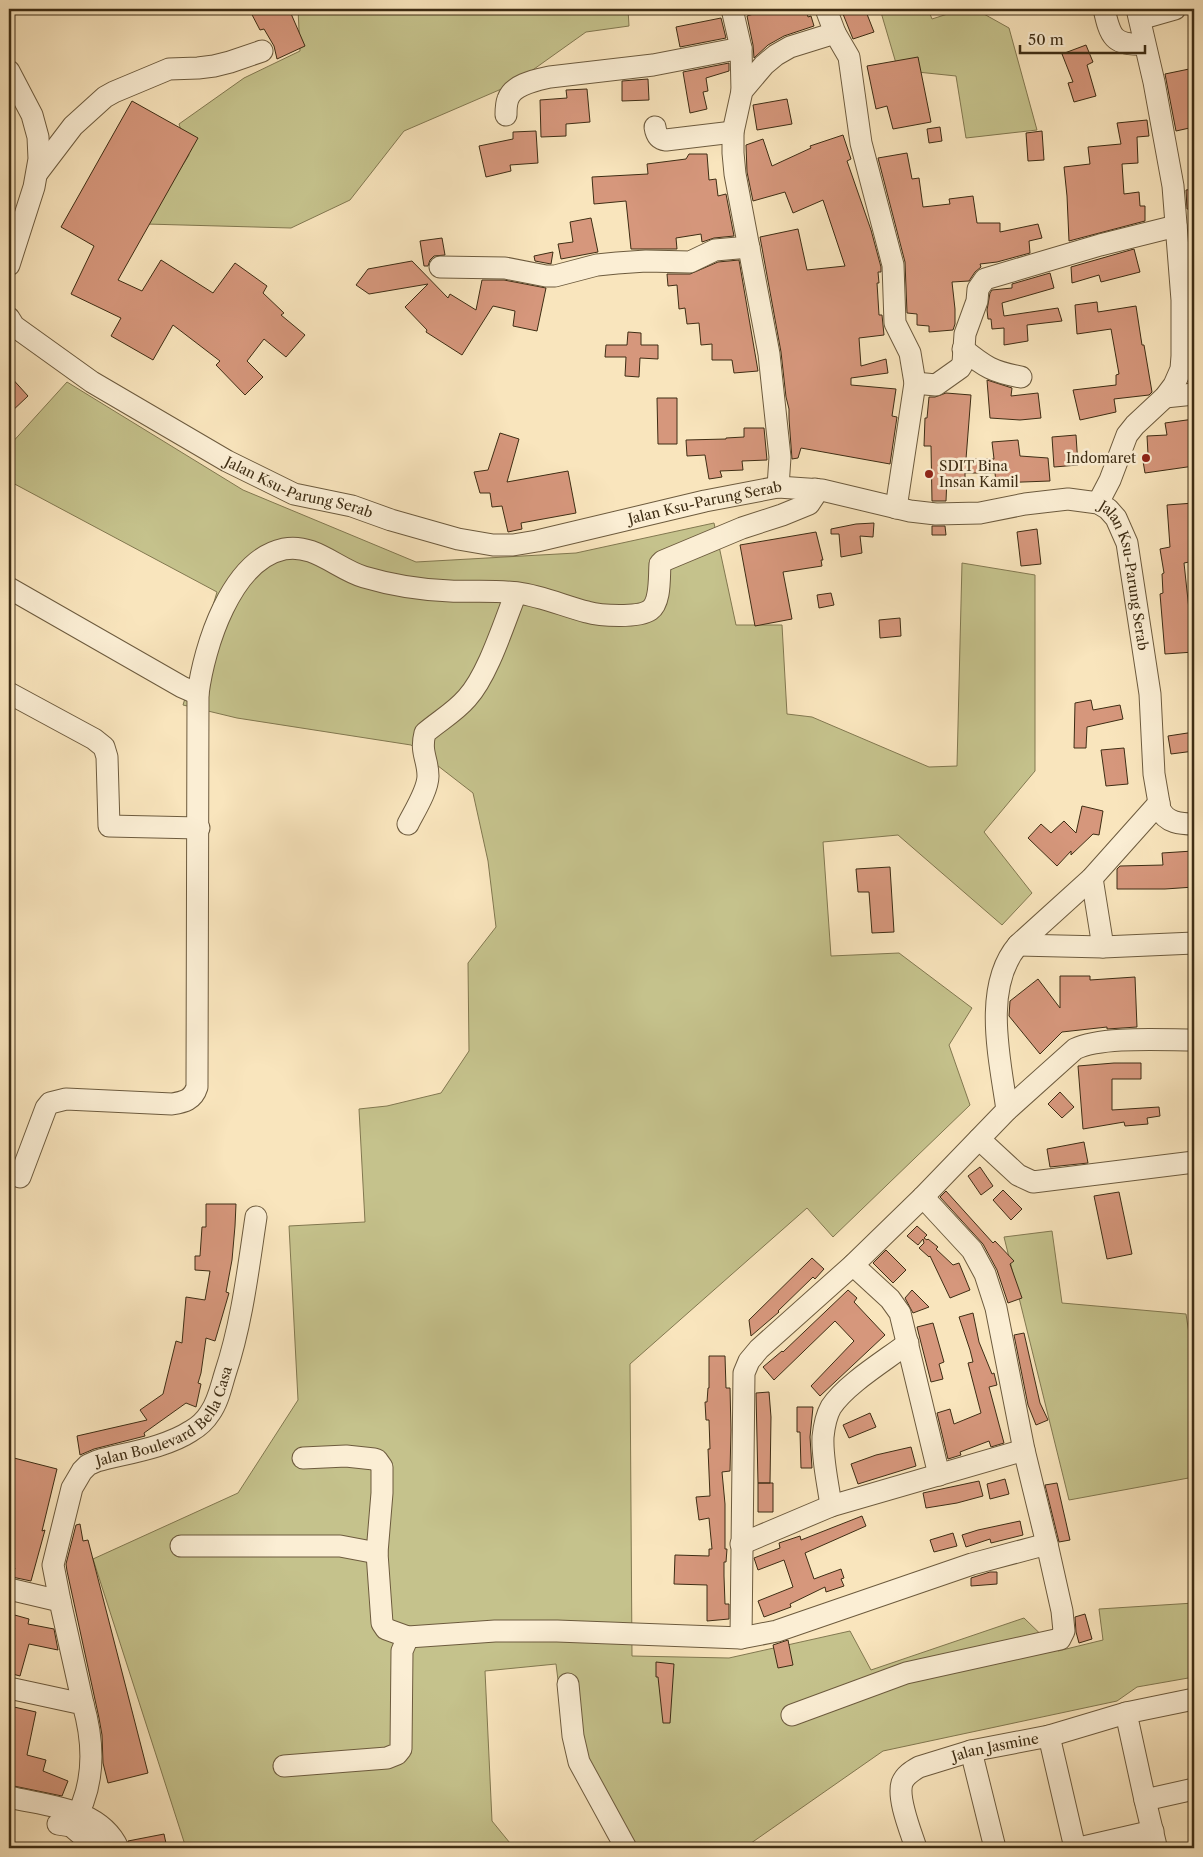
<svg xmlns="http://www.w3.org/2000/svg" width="1203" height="1857" viewBox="0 0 1203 1857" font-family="'Libre Caslon Text',serif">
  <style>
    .green { fill: #c5c28c; stroke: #827850 }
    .building { fill: #d6977c; stroke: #3e2d14 }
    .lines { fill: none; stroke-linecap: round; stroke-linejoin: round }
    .minor-casing { stroke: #6d5b3e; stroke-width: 23 }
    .minor { stroke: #fbeed4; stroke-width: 21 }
    .poi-dot { fill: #8f2418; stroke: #fbeed4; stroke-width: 2 }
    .labels { text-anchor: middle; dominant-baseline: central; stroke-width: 5; stroke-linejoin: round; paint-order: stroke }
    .poi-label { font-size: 14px; fill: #3e2d14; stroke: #fbeed4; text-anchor: end }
    .street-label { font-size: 14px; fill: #3e2d14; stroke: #fbeed4 }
  </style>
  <rect width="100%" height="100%" fill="#f9e5bd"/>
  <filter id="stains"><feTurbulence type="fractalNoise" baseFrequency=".004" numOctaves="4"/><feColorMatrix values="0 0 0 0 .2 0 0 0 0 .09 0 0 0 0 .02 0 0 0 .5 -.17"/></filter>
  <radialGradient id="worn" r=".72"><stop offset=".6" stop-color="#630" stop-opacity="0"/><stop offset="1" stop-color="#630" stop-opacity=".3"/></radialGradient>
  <path class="green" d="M298,9H628L629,26L586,32L513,84L404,131L350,200L291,228L146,224L189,155L179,124L244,78L300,51Z
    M880,9H928L932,19L963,9H975L1009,28L1037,130L966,138L956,76L898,70Z
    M67,382L243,490L416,562L576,553L714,523L736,625H782L787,714L812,717L929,767L957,766L962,563L1035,575V771L984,832L1032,893L1002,925L898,835L823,842L831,956L899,953L972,1008L949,1045L970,1105L833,1237L807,1208L630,1364L632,1656L729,1658L850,1631L871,1670L1024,1618L1058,1651L1103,1640L1099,1609L1194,1603V1677L1137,1687L1117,1701L883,1751L744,1848H634L567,1754L556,1664L485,1671L492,1821L514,1848H186L93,1559L238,1493L298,1400L289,1226L365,1222L359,1109L387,1106L441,1093L469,1051L468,963L496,927L488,861L473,793L411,745L237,718L183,705L217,592L9,481V446Z
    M1052,1231L1062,1303L1186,1314L1194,1367V1477L1069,1500L1004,1237Z"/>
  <path class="building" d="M249,9H289L305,46L277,59L274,46L264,29L260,30Z
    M759,9H806L808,17L811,16L814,26L784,36L768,45L754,58L753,45L747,16L760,12Z
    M841,9H865L874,32L853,39Z
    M721,18L726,38L680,47L676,27Z
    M1086,45L1093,62L1087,65L1096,96L1074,102L1068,83L1073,82L1062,54Z
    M918,57L931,122L893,129L887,106L876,109L867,66Z
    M729,63V71L706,78L708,91L703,92L707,109L690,113L683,72Z
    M1194,68V127L1176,131L1165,74Z
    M648,79L649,100L622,101V81Z
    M587,89L590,122L566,124V136L541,137L540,100L567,98L566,90Z
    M787,99L792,124L757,130L753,105Z
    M132,101L198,138L118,280L142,291L161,260L213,293L235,263L267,286L263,293L284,313L281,315L305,335L286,357L264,339L247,361L263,377L245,395L216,365L220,361L173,325L153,360L111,336L121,318L71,294L94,246L61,227Z
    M1147,120L1149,136L1137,137L1138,163L1122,164L1124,194L1139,192L1140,206H1145V221L1069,241L1067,196L1064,167L1090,164L1088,147L1121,144L1117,123Z
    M940,127L942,141L929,143L927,129Z
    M536,131L538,163L510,165L511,171L486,177L479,146L513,139V132Z
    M1042,131L1044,160L1028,161L1026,133Z
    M843,135L851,159L847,161L871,230L881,267V272H878L879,283H877L879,315H882L884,335L859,338L861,366L886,359L888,373L851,378V385L896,389L892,416L897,417L890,464L801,448L798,458L792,459L789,419V409L786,397L781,352L760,237L798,229L807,270L845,266L823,200L793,213L785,192L753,201L747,172L746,145L763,139L772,166L811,148L810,146Z
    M907,153L912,179L919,178L923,207L950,204L949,199L973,196L977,223H1000V232L1038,224L1042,238L1029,241L1030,253L997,262L980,264L981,267L975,272L969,281L952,282L955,309V324L953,330L929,332V326L917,325V314L907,313L905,262L878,158Z
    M689,154H707L709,180L716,179L718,196L726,194L734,236L714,238L702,242L701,234L676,238L677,249H631L626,201L594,204L592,177L648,174L647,164L686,159Z
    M1194,189V209H1187L1186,190Z
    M591,218L598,252L561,259L558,244L573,242L570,222Z
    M442,238L445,255L434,256L430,260L428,266H424L420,241Z
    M1134,249L1140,272L1101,282L1099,275L1072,283L1071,267Z
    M553,252L551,264L535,261L534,256Z
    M739,260L758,371L734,373L732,360H712V344L701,345L699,323L687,324L685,308L679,309L677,285L668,286L667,274H690L718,262Z
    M412,261L448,298L450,294L476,310L482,280H504L546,288L537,331L513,326L515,311L493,306L462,355L426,332L427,330L405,307L428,284L369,294L356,285L368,269Z
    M1050,273L1054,288L1002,303L1004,316L1058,308L1062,321L1027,325L1028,341L1004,345V328L992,329L991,319H988L987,310L990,293L992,290L1012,288V284Z
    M1097,302L1098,312L1136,306L1142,345H1144L1152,392L1149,395L1114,399L1116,412L1080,420L1073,390L1116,385V375L1119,374L1111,329L1077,334L1075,305Z
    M628,332L641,333V345H658V359L640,358L639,377L625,376L626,357H605L606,345H627Z
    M9,375L28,396L9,414Z
    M987,380L1012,388L1011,396L1038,393L1041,418L1020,420L990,418Z
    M946,393L971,395L966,459H994L992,442L1018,440L1020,456L1048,458L1050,481L996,483L995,473H965V478H947L946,501H932L931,446H924L925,418H927L929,397H935Z
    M657,398H677V444H658Z
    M1194,419V466L1145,473L1142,455L1148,454L1147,436L1167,435L1165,423Z
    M744,428H764L767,460L742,461L743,470L720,471L722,477L709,479L705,455L687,456L686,440L726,439V438L744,437Z
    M500,433L519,439L507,482L568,471L576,513L521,523L522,529L508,532L502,506L492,507L490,493H480L474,472L488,470Z
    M1076,435L1078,465L1054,467L1052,437Z
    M1194,503V561L1184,563L1190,619H1194V652L1165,654L1160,594L1163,593L1162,574L1164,573L1160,549L1170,547L1167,505Z
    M874,523L873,537L860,536L862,553L841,557L839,534H831V529L856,524Z
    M932,526H945L946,535H932Z
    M1037,529L1041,564L1021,566L1017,532Z
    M816,532L823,560H821L822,566L783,572L792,619L755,626L740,545Z
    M831,593L834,605L819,608L817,595Z
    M900,618L901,636L880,638L879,620Z
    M1091,700L1093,710L1120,705L1123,719L1087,727L1086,748H1074L1075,703Z
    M1194,732V751L1171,754L1168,736Z
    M1124,748L1128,784L1106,786L1101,750Z
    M1082,806L1103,811L1099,835L1093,834L1071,855V851L1057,866L1028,838L1041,824L1051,833L1064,821L1076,833Z
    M1193,851L1194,887L1165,889H1117V869L1120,866L1163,865L1162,853Z
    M890,867L894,932L872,933L869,892H858L856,869Z
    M1060,976H1090V980L1135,977L1137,1027L1107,1029V1027L1062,1032L1040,1054L1009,1016L1010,1001L1038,979L1060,1008Z
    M1114,1063H1141V1079H1112V1110L1159,1107L1160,1116L1147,1118L1148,1124L1125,1126L1124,1122L1083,1129L1078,1066Z
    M1060,1092L1074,1107L1062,1118L1048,1104Z
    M1084,1142L1088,1163L1050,1167L1047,1149Z
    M980,1167L993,1186L981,1195L968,1176Z
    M1003,1190L1022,1209L1011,1220L993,1200Z
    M946,1191L993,1243L995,1241L1014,1261L1010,1264L1022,1298L1008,1303L997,1270L983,1244L940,1197Z
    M1119,1192L1132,1254L1107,1259L1094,1196Z
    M206,1204H236L235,1226L232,1260L226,1292L229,1293L215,1341L206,1338L201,1373L198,1383L201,1384L196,1407L186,1403L144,1433L145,1436L94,1449L80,1455L77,1436L147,1420L140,1410L163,1394L176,1341L182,1343L186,1297L205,1300L210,1271L195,1270V1256H200L202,1227H206Z
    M917,1226L927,1235L924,1238L927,1240L928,1239L938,1247L936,1249L953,1265L959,1263L970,1290L950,1298L930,1256L929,1257L919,1248L924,1243L923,1239L918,1245L907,1236Z
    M886,1250L906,1270L893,1283L873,1263Z
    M812,1258L824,1269L815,1279L813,1277L778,1311L779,1312L751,1336L749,1320Z
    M848,1290L857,1298L854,1302L885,1335L820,1396L811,1386L854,1341L835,1321L774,1380L763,1367L782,1351L783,1352Z
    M912,1290L929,1307L913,1313L905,1298Z
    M973,1313L979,1342L992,1374L994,1373L997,1385L989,1387L1004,1443L991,1447L989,1441L960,1452L961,1455L948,1459L937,1413L950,1409L954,1424L981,1413L968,1363L973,1362L970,1350L959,1317Z
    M933,1323L944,1362L939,1364L943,1379L931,1382L917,1327Z
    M1024,1333L1040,1403L1048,1420L1036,1425L1028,1405L1014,1335Z
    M709,1356H725L726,1388H730L731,1430L730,1471L722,1472L725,1504V1549H727L726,1562H724V1576L725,1604H729V1619L707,1621V1585L674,1584L675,1555L709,1556V1549H712L709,1518L699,1520L696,1497L710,1496L708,1449H710L709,1420H706L705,1402H707L708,1388H709Z
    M769,1392L771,1417L770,1483H758L756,1393Z
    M797,1407H813L810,1437L812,1468H801L800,1432H797Z
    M870,1413L876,1427L849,1438L843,1425Z
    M911,1447L916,1466L858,1484L851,1464L876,1455Z
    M14,1458L57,1469L42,1531L45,1530L31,1581L12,1577L15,1568H12L13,1563L9,1562V1478Z
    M1005,1479L1009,1494L990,1499L987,1484Z
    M979,1481L983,1496L957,1503L926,1508L923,1493Z
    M758,1483H773V1512H758Z
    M1057,1483L1070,1540L1059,1542L1045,1485Z
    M862,1516L866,1526L805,1553L814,1579L841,1569L844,1578L841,1579L844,1586L826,1592L825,1587L790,1604L791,1607L764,1617L758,1601L793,1587L784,1560L758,1570L754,1558L780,1548L779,1543L800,1536L801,1540Z
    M1020,1521L1023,1535L991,1543L990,1539L966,1547L962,1535L978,1530Z
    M80,1524L83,1541L88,1540L148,1773L108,1783L103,1763L102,1735L99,1718L67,1571L66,1564L76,1525Z
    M953,1533L957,1546L934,1552L930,1540Z
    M990,1572H997V1584L971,1586V1578Z
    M11,1614L29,1619L28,1624L54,1629L58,1650L29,1644L20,1676L9,1673V1622Z
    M1085,1614L1092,1639L1079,1643L1076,1632L1075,1617Z
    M788,1640L793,1665L778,1668L773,1645Z
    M656,1662L674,1664L670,1723H663L658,1677H656Z
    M14,1707L36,1712L27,1755L46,1760L43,1771L68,1781L62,1796L9,1785V1730Z
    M164,1834L167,1848H130L128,1841Z"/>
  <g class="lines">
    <defs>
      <g id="minor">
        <path d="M732,9L741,48"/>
        <path d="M826,9L835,33"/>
        <path d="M1104,9C1110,36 1113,46 1144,44"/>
        <path d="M1140,19L1175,9"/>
        <path d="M9,71L32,115L38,137L39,159L34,187L9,265"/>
        <path d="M506,115C506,110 506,104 508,99C513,84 537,80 550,77L653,65L741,48L742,91"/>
        <path d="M655,127C656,134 658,139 666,140L733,132"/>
        <path d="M38,172L73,126L105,97L114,92L169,69L198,68L214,66L230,62L262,51"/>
        <path d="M440,267L505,268L546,276H555L597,265L617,263L646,261L690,262L715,250L749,247"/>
        <path id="s1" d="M9,318L14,326L92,382L227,461L294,494L352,506L391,520L458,539L493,545H513L537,541L705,501L778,487L822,490L910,511L936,514L980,513L1025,504L1068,499L1098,503L1108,509L1116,518L1127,543L1150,694L1154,774L1160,809C1166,823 1181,824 1194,824"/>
        <path d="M963,349C985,367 993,372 1021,377"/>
        <path d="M915,383L936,385L960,368L963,363L965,334L977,301L978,289L985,279L1100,245L1176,226"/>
        <path d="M1165,397L1194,394"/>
        <path d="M778,487L780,457L769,354L735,174L733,153V132L742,91L764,65L776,55L790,47L835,33L849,57L861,143L893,265L895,323L910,353L915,383L896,508"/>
        <path d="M1098,503L1110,480L1127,435L1135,425L1165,397L1174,385L1181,369L1182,356V300L1173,186L1154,82L1137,9"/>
        <path d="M9,588L182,687L198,694"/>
        <path d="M9,693L94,739L104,747L107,757L109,826L199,828"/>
        <path d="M408,824C414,812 428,790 428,776C428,759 420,753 425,733C439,721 455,712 467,698C488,675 504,623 516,593"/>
        <path d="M1092,878L1103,947"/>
        <path d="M1018,945L1103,947L1194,943"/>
        <path d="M1007,1110L1075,1049C1102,1036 1162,1040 1194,1040"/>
        <path d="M979,1139L1018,1175L1033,1182L1194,1162"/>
        <path d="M20,1177L46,1108L50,1103L66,1099L172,1104C184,1102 193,1100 197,1087L198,694C204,647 231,560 284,549C314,543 337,569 364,577C391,585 422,590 450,591C472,592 495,590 518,593C541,596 564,606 587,612C600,616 639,618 650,610C661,602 659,577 660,564L663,561L742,528L782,515L809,504L815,495V489"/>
        <path d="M923,1197L972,1250L985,1274L996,1308L1024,1450L1047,1544"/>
        <path d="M853,1265L890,1299L900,1313L939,1475"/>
        <path d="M303,1458L346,1456L374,1459L377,1460L382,1467V1493L377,1553L382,1623L386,1629L408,1637L495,1631H557L741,1638L777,1631L972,1564L1047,1544L1062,1611L1064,1631L1060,1639L906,1673L792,1715"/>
        <path d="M831,1506C828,1483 822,1459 823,1437C824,1427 826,1416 831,1407C846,1384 886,1360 908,1343"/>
        <path d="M741,1544L831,1506L1024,1450"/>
        <path d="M181,1546H340L377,1553"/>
        <path d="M9,1589L60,1601L83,1704"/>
        <path id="s2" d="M60,1601L53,1565L72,1488L82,1471L88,1465L97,1461C126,1453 165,1448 191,1431C198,1427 205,1421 210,1413C218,1402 221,1387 225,1374C242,1323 248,1270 256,1217"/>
        <path d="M741,1638L744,1373L749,1361L759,1349L853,1265L923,1197L1007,1110C1000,1060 982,987 1018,945L1092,878L1159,803"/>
        <path d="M568,1684L573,1736L579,1762L626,1848"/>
        <path d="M9,1688L83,1704C95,1746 95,1789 71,1826"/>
        <path d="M1049,1736L1126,1713"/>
        <path d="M971,1751L995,1848"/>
        <path d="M284,1766L387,1758L397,1754L401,1749L402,1651L408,1637"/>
        <path d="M9,1797C47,1806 100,1808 118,1848"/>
        <path d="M1145,1800L1126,1713L1194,1699"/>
        <path d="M58,1824L71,1826L97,1848"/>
        <path id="s3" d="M916,1848C911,1832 897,1799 902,1783C905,1775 912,1771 919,1767L971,1751L1049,1736L1075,1848"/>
        <path d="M1079,1848L1153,1831"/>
        <path d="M1155,1848L1156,1846L1145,1800L1194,1789"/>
      </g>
    </defs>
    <use href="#minor" class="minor-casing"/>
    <use href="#minor" class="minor"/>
  </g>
  <g class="poi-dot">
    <circle cx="1146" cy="458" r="5"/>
    <circle cx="929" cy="474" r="5"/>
  </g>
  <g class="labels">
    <g class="poi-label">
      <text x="1136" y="458">Indomaret</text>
      <text x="939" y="466" text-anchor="start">SDIT Bina<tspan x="939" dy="16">Insan Kamil</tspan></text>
    </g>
    <g class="street-label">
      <text stroke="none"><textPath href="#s1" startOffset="339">Jalan Ksu-Parung Serab</textPath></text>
      <text stroke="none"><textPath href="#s1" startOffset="759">Jalan Ksu-Parung Serab</textPath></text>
      <text stroke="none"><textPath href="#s1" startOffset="1239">Jalan Ksu-Parung Serab</textPath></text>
      <text stroke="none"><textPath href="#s2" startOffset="241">Jalan Boulevard Bella Casa</textPath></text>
      <text stroke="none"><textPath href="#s3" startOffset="170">Jalan Jasmine</textPath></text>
    </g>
  </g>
  <rect width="1203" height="1857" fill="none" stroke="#f9e5bd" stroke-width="30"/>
  <rect x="10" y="10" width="1183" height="1837" fill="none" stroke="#3e2d14" stroke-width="2.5"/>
  <rect x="15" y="15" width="1173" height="1827" fill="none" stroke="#3e2d14"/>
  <path d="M1020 45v8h125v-8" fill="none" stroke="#3e2d14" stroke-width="2.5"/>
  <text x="1028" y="45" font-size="15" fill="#3e2d14" stroke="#fbeed4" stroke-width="4" paint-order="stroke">50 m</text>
  <rect width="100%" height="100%" filter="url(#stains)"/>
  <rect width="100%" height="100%" fill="url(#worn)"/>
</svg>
